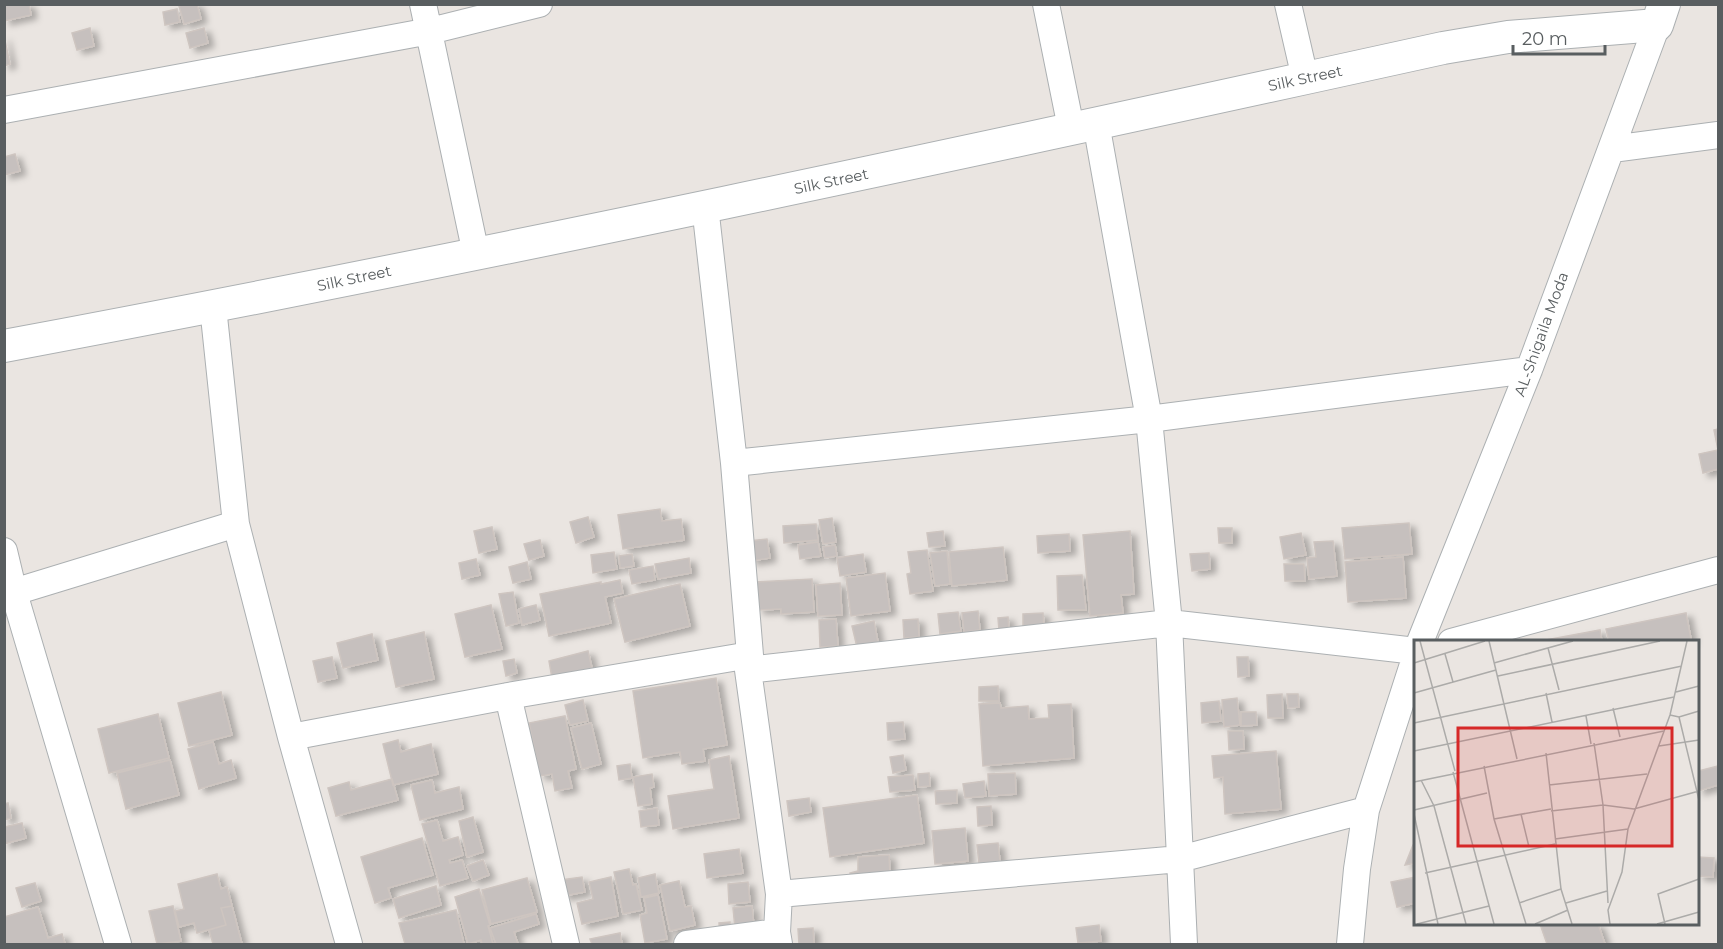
<svg xmlns="http://www.w3.org/2000/svg" width="1723" height="949" viewBox="0 0 1723 949" font-family="Montserrat,sans-serif">
  <style>
    .building { fill: #c6c0be; stroke: #cec5c0; stroke-width: 1.5; filter: url(#shadow) }
    .lines { fill: none; stroke-linecap: round; stroke-linejoin: round }
    .minor-casing { stroke: #acb0b2; stroke-width: 28 }
    .tertiary-casing { stroke: #acb0b2; stroke-width: 34 }
    .minor { stroke: #fff; stroke-width: 26 }
    .tertiary { stroke: #fff; stroke-width: 32 }
    .labels { text-anchor: middle; dominant-baseline: central; stroke-width: 5; stroke-linejoin: round; paint-order: stroke }
    .street-label { font-size: 15px; fill: #595e60; stroke: #fff }
    .inset-road { fill: none; stroke: #acaba9; stroke-width: 1.5 }
    .view { fill: #d62828; fill-opacity: 0.15; stroke: #d62828; stroke-width: 3 }
    .inset-edge { fill: none; stroke: #595e60; stroke-width: 3 }
  </style>
  <defs>
    <filter id="shadow"><feDropShadow dx="6" dy="4" stdDeviation="3" flood-color="#0004"/></filter>
  </defs>
  <rect width="100%" height="100%" fill="#eae5e1"/>
  <path class="building" d="M4,4H29L31,15L4,21Z
    M185,4H197L201,19L184,24L179,6Z
    M177,9L180,22L165,25L163,12Z
    M90,28L94,46L77,50L72,33Z
    M204,28L208,43L190,48L186,33Z
    M4,36L10,64L4,66Z
    M15,154L20,171L4,175V157Z
    M1718,429V469L1703,473L1699,454L1718,450L1714,430Z
    M660,509L662,521L681,519L684,540L623,549L618,515Z
    M588,517L594,537L576,543L570,522Z
    M832,518L836,542L823,544L819,520Z
    M1409,523L1412,554L1345,559L1342,528Z
    M816,524L818,540L784,543L783,526Z
    M492,527L497,549L479,553L474,531Z
    M1218,528H1232V543H1219Z
    M943,531L945,546L929,547L927,533Z
    M1130,531L1134,594L1121,595L1123,613L1090,616L1083,535Z
    M1301,533L1306,555L1284,559L1280,537Z
    M1069,534L1070,551L1038,553L1037,536Z
    M767,539L770,558L751,561L748,541Z
    M540,540L544,556L529,560L524,544Z
    M1333,541L1337,576L1309,579L1307,558L1316,557L1314,542Z
    M818,542L821,556L800,559L798,545Z
    M835,545L837,556L825,558L823,547Z
    M1003,547L1007,580L952,586L949,552Z
    M927,550L933,591L910,594L907,574L911,573L908,552Z
    M947,551L950,584L935,586L930,553Z
    M614,552L617,569L593,573L591,555Z
    M1209,553L1210,569L1192,571L1190,554Z
    M632,554L634,566L620,568L619,556Z
    M863,554L866,572L840,576L837,558Z
    M1403,557L1406,598L1348,602L1345,562Z
    M689,558L691,573L658,579L655,564Z
    M476,559L480,575L462,579L459,563Z
    M527,562L531,579L513,583L509,567Z
    M1284,564H1304L1305,581H1285Z
    M653,566L655,580L632,584L629,570Z
    M885,573L890,611L851,616L846,578Z
    M1082,575L1086,610H1058L1057,576Z
    M812,579L814,612L781,614V609L758,610L756,582Z
    M620,580L623,593L605,597L611,623L549,636L540,594L601,582V584Z
    M840,583L842,615L818,616L816,585Z
    M680,584L690,626L625,642L614,599Z
    M513,592L519,623L506,626L499,594Z
    M491,605L502,649L465,657L455,614Z
    M536,605L540,620L522,625L519,609Z
    M978,611L980,630L964,632L962,613Z
    M958,612L961,631L940,634L938,614Z
    M1043,613L1044,626L1023,627V614Z
    M1686,613L1691,639L1681,642H1609L1606,629Z
    M1008,617L1009,631H999L998,618Z
    M836,619L838,646L820,647L819,620Z
    M918,619L919,637L904,638L903,620Z
    M874,621L878,642L857,647L852,626Z
    M1600,630L1602,642H1535Z
    M424,632L434,679L396,687L386,641Z
    M372,634L378,660L343,668L337,643Z
    M588,651L592,668L552,678L549,661Z
    M332,657L337,678L318,682L313,661Z
    M1237,657H1248L1249,676L1238,677Z
    M514,659L517,673L506,676L503,661Z
    M716,678L727,745L703,749L705,761L682,764L680,752L643,758L633,691Z
    M998,686L999,701H979V687Z
    M221,692L232,735L189,746L178,703Z
    M1282,694L1283,718H1268L1267,695Z
    M1287,694H1298L1299,707L1288,708Z
    M1237,698L1240,725L1224,727L1222,700Z
    M583,700L588,721L570,725L565,705Z
    M1219,701L1221,721L1202,723L1201,703Z
    M1000,703L1001,708L1028,706L1029,719L1049,718L1048,705L1071,704L1074,758L983,766L979,704Z
    M1241,712H1256L1257,725L1241,726Z
    M158,714L169,758L109,773L98,729Z
    M565,716L576,769L568,771L572,788L555,791L552,774L540,776L529,723Z
    M903,722L905,739L888,740L887,723Z
    M591,723L601,764L582,769L571,728Z
    M1228,731H1243L1244,749L1229,750Z
    M398,740L401,752L431,744L438,774L393,785L383,744Z
    M213,742L219,764L231,760L236,778L199,789L188,749Z
    M1276,751L1281,809L1225,814L1223,777L1214,778L1212,756Z
    M903,755L906,770L893,773L890,757Z
    M729,756L739,818L673,829L668,796L714,789L709,760Z
    M170,760L179,795L126,809L117,773Z
    M630,764L632,778L619,780L617,766Z
    M1718,766V785L1698,791V771Z
    M929,773L930,786L918,787V774Z
    M1015,773L1016,794L989,796L988,774Z
    M652,774L654,787L650,788L652,804L638,806L633,777Z
    M913,775L915,790L890,792L888,777Z
    M392,779L398,800L336,816L328,788L349,782L351,790Z
    M432,780L435,793L459,787L463,809L420,820L411,785Z
    M984,781L986,796L965,798L963,784Z
    M957,790V803L936,804L935,791Z
    M917,795L924,843L830,857L823,808Z
    M809,798L811,812L789,816L787,801Z
    M8,803L11,818L4,820V804Z
    M991,806L992,825L978,826L977,807Z
    M657,808L659,825L641,827L639,811Z
    M473,817L483,852L467,857L459,821Z
    M437,820L443,841L458,837L463,855L449,860L450,863L462,860L468,878L440,886L422,824Z
    M22,823L26,838L4,844V827Z
    M965,828L968,861L935,864L932,831Z
    M422,838L433,875L388,888L391,898L375,903L361,857Z
    M998,843L1001,870L980,873L977,845Z
    M1413,845H1416V863L1405,865Z
    M739,849L743,873L707,878L704,854Z
    M889,855L890,874L852,882L850,873L858,871V857Z
    M1698,857L1714,858L1713,877L1698,876Z
    M483,860L489,875L473,881L467,866Z
    M629,869L633,885L636,884L642,910L623,914L614,872Z
    M217,874L221,889L227,887L232,906L221,908L226,925L197,933L194,923L179,927L175,911L184,909L178,884Z
    M655,874L659,893L641,897L638,878Z
    M582,877L585,892L563,896L561,880Z
    M611,877L618,916L582,924L577,903L593,899L589,882Z
    M1416,877V903L1397,907L1391,882Z
    M527,878L537,912L491,924L482,890Z
    M679,881L685,907L691,906L695,925L670,931L660,885Z
    M748,882L750,902L729,904L728,884Z
    M35,883L41,901L22,907L16,888Z
    M436,886L441,905L399,918L393,899Z
    M479,889L490,925L488,926L493,944H482L481,940L468,944L455,897Z
    M658,895L667,939L645,943L640,915L647,913L644,898Z
    M173,906L181,941L157,944L149,911Z
    M232,906L242,944H213L209,930L226,925L221,908Z
    M752,906L755,937L736,939L733,908Z
    M38,907L48,938L62,934L65,944H4V917Z
    M456,910L464,944H405L399,923Z
    M536,914L539,924L514,932L518,944H496L490,928Z
    M730,922L731,939L720,940L719,923Z
    M1540,924H1598L1605,944H1547Z
    M1099,925L1101,941L1078,943L1076,928Z
    M813,928L814,944H799L798,929Z
    M620,933L622,944H592L590,939Z"/>
  <g class="lines">
    <defs>
      <path id="minor" d="M423,4L476,254
        M1046,4L1071,128
        M1288,4L1305,78
        M4,110L430,31L539,4
        M1096,123L1149,419L1169,623L1184,944
        M1612,149L1718,135
        M705,206L734,463L750,655L748,670L779,894L777,932L779,944
        M213,307L236,524L291,737L349,944
        M734,463L1149,419L1529,370
        M4,551L14,593L118,944
        M4,595L236,524
        M1420,642L1529,370L1657,25
        M1451,642L1718,570
        M748,670L1169,623L1416,651
        M508,696L566,944
        M291,737L508,696L750,655
        M779,894L1180,859L1366,810
        M687,944L777,932
        M1350,944L1357,869L1366,810L1416,655"/>
      <path id="tertiary" d="M4,346C486,256 965,153 1443,48L1508,37L1657,25L1664,4"/>
    </defs>
    <use href="#minor" class="minor-casing"/>
    <use href="#tertiary" class="tertiary-casing"/>
    <use href="#minor" class="minor"/>
    <use href="#tertiary" class="tertiary"/>
  </g>
  <g class="labels">
    <g class="street-label">
      <text transform="translate(1305 78) rotate(-12)">Silk Street</text>
      <text transform="translate(831 181) rotate(-12)">Silk Street</text>
      <text transform="translate(354 278) rotate(-12)">Silk Street</text>
      <text transform="translate(1541 334) rotate(-70)">AL-Shigaila Moda</text>
    </g>
  </g>
  <g transform="translate(1414 640)">
    <rect width="285" height="285" fill="#eae5e1"/>
    <path class="inset-road" d="M6,1L41,131M75,1L103,119M134,8L145,50M31,14L39,42M0,23L71,1M80,23L159,1M84,36L246,1M262,52L285,46M0,53L82,30M132,53L138,82M199,68L206,97M256,75L265,77L285,71M172,76L177,104M265,77L285,160M0,83L268,26M180,103L189,165L194,263M245,106L285,100M0,111L260,57M132,113L147,249L158,284M70,126L80,179L112,284M39,132L80,284M7,140L20,166L52,284M0,142L250,91M135,145L233,134M0,170L73,153M137,171L189,165L220,169L285,151M0,174L24,284M107,174L115,207M80,179L137,169M141,199L214,189M11,233L141,204M105,263L147,249M152,263L193,251M3,284L75,266M121,284L154,270M196,284L194,270L208,232L214,189L256,75L273,1M243,284L285,272M251,284L244,254L285,239"/>
    <path class="view" d="M44,88H258V206H44Z"/>
    <rect width="285" height="285" class="inset-edge"/>
  </g>
  <rect width="1723" height="949" fill="none" stroke="#595e60" stroke-width="12"/>
  <path d="M1513 45v9h92v-9" fill="none" stroke="#595e60" stroke-width="3"/>
  <text x="1522" y="45" font-size="18" fill="#595e60" stroke="#ffffff" stroke-width="4.5" paint-order="stroke">20 m</text>
</svg>
